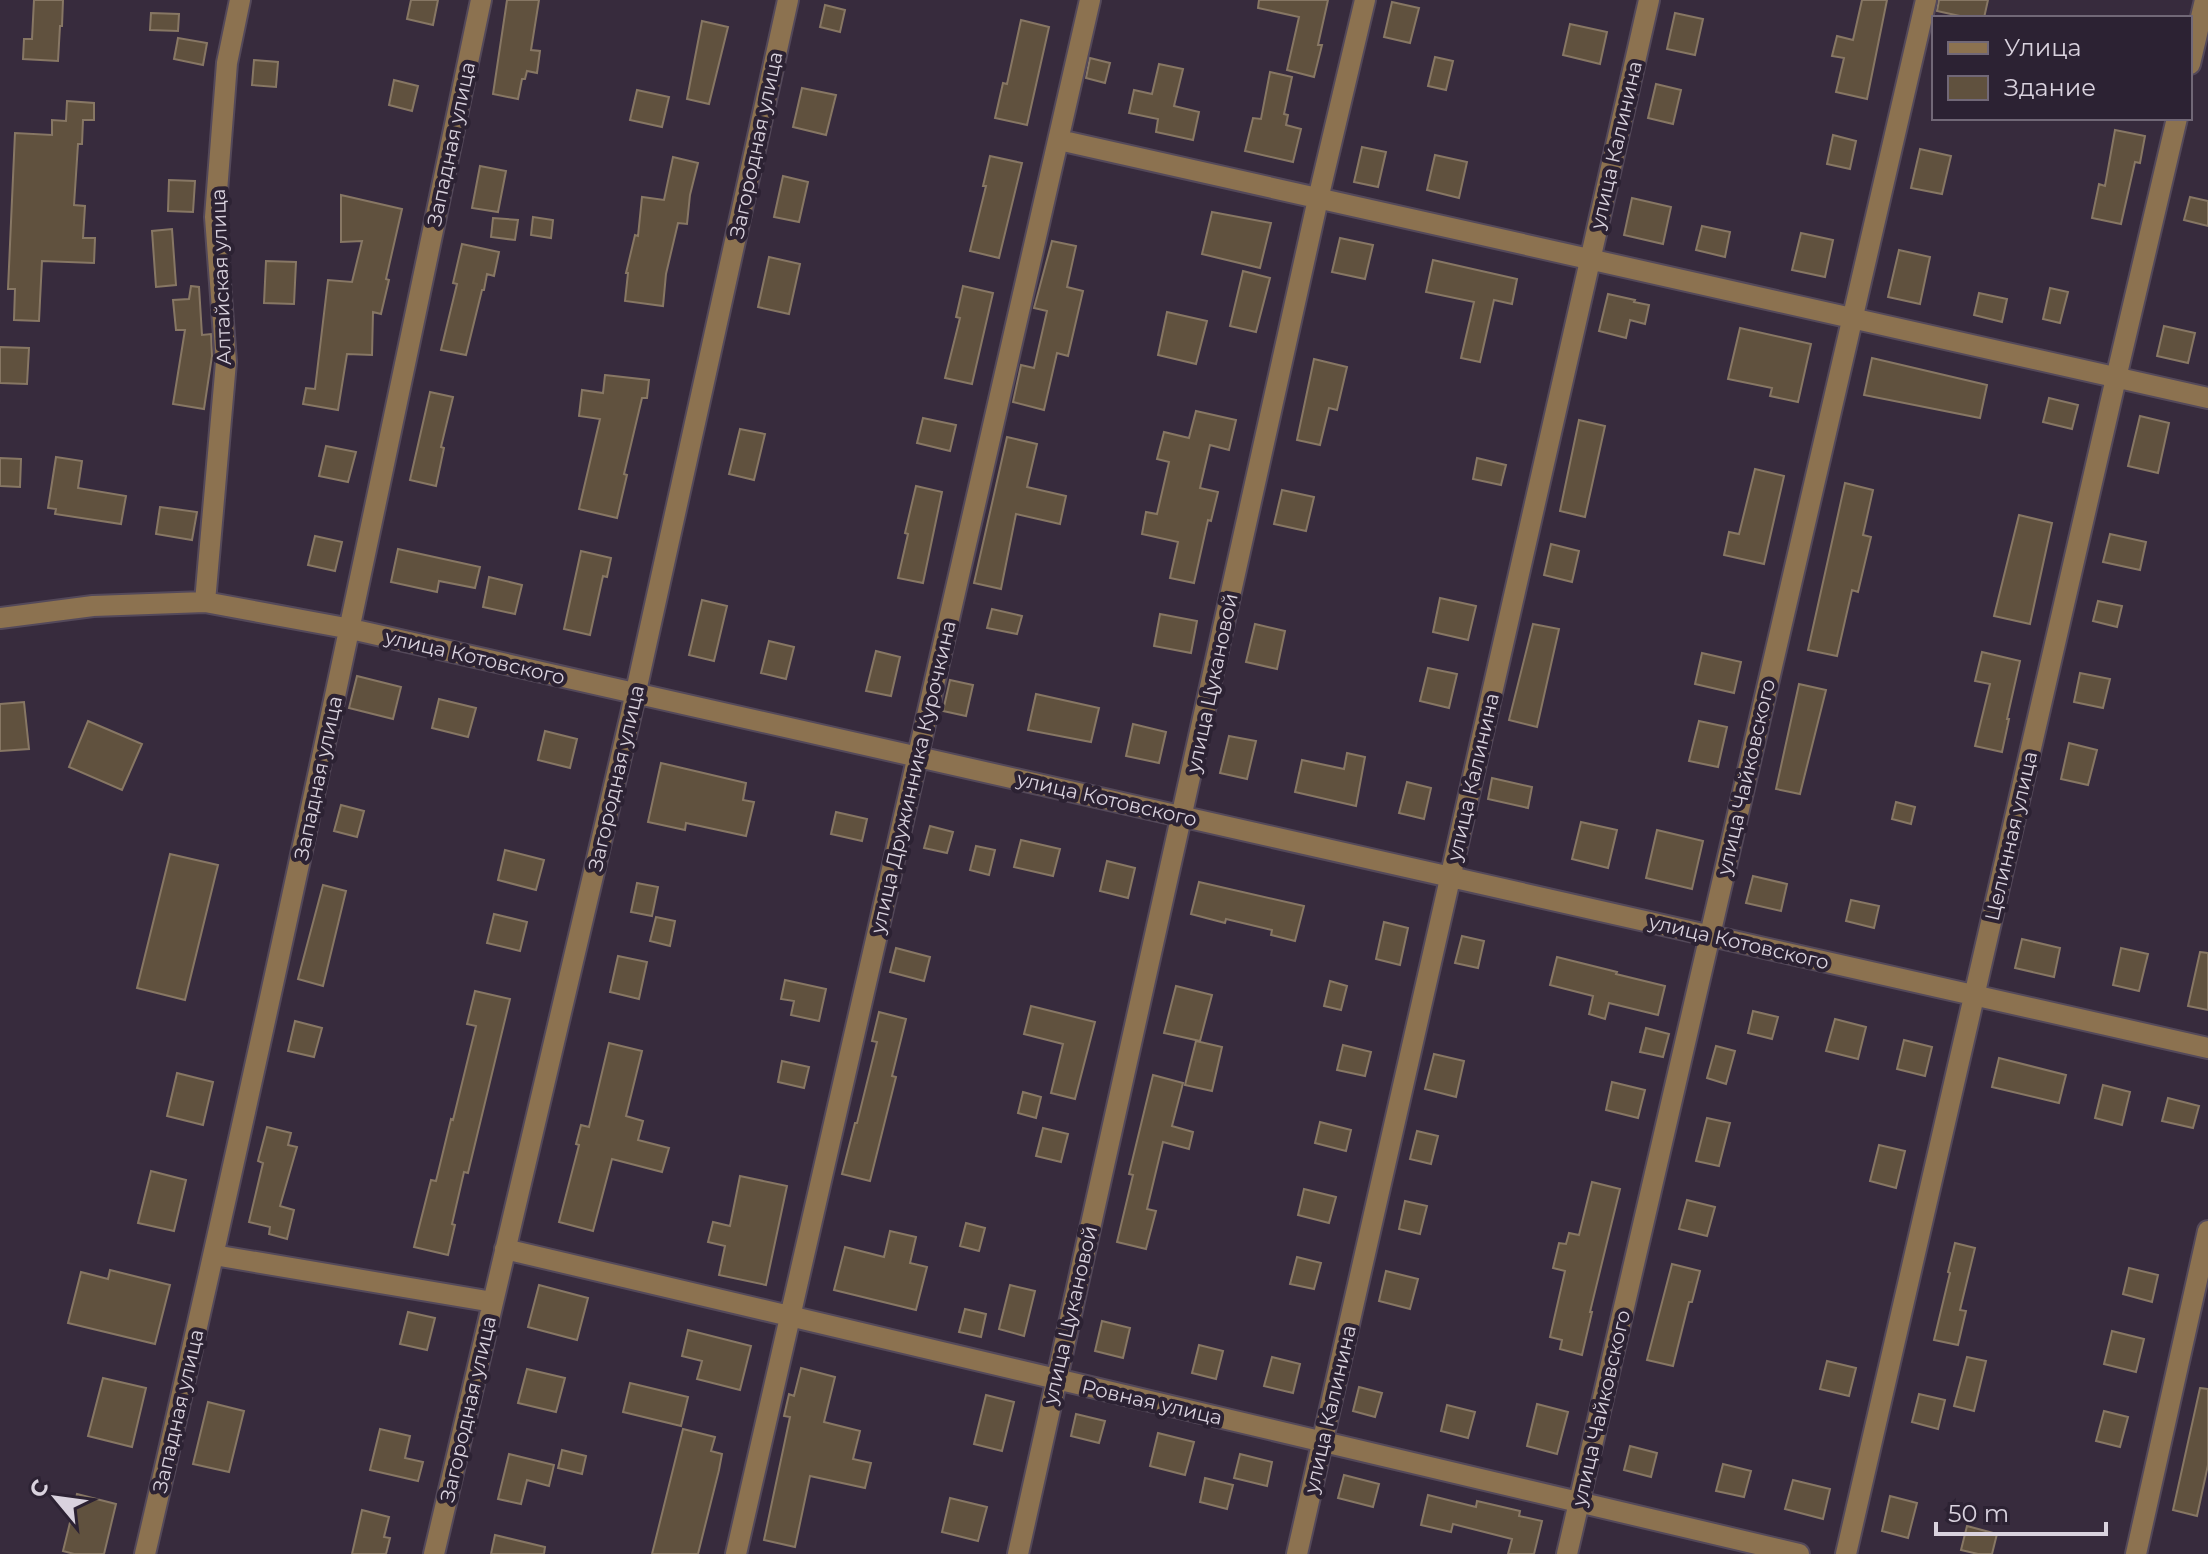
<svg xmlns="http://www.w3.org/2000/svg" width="2208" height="1554" viewBox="0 0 2208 1554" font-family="Montserrat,sans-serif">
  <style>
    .building { fill: #60513e; stroke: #877764; stroke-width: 2 }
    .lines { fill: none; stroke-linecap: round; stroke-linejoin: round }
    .minor-casing { stroke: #54495a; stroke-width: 24 }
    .minor { stroke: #8c7250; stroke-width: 20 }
    .labels { text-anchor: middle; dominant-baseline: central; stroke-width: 8; stroke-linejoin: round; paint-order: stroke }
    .street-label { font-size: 20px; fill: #d9d2de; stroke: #2c2233 }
  </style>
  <rect width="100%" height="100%" fill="#372b3d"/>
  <path class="building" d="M34,0H63L62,26H60L58,61L23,59L24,39H32Z
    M411,0H438L433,25L407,19Z
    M507,0H539L531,50L540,51L537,73L527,71L525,79H522L518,99L493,94Z
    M1259,0H1328L1318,45H1322L1314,77L1287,70L1299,17L1258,8Z
    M1862,0H1887L1867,99L1836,92L1844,58L1832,56L1837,36L1853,40Z
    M1939,0H1988L1984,18H1969L1937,11Z
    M1392,2L1419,8L1410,43L1384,37Z
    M825,5L845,10L840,32L820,27Z
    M151,13L179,14L178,31L150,30Z
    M1675,13L1703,19L1695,55L1667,49Z
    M1021,20L1049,27L1027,125L995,118L1003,83L1007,84Z
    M702,21L728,27L709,104L687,99Z
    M1570,24L1607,32L1600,64L1563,55Z
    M178,38L207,43L203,65L174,59Z
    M1435,57L1453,61L1446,90L1428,86Z
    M1090,58L1110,63L1105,83L1086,78Z
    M254,60L278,62L276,87L252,85Z
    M1159,64L1183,69L1174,106L1199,112L1193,140L1156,132L1158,119L1129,113L1134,90L1152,94Z
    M1270,72L1292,77L1284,114L1288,115L1286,125L1301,129L1293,162L1245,151L1253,118L1261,119Z
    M394,80L418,86L412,111L389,105Z
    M1656,84L1681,90L1673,124L1648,118Z
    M802,88L836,95L826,135L793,127Z
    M637,90L669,97L662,127L630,120Z
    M67,101L94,103V120H83L82,144H78L74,205L85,206L83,238H95L94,263L42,261L39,321L14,320L15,289H8L15,133L52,135V120L66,121Z
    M2115,130L2145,136L2140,163L2135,162L2121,224L2092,218L2099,184L2105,186Z
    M1833,135L1856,141L1850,169L1827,164Z
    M1362,147L1386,152L1378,187L1354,182Z
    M1920,149L1951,156L1942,194L1911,188Z
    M1435,155L1467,162L1459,198L1427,190Z
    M990,156L1022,163L999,258L970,251L986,186H983Z
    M673,157L698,163L690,195L687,224L678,223L666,274L663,306L625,301L628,273H626L635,235L638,236L642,197L664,200Z
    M480,166L506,171L498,212L472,208Z
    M783,176L808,182L799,222L774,217Z
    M169,180L195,181L193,212L168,211Z
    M341,195L402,209L386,279L389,280L381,314L373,312L372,355L347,354L338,410L303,404L306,388L315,389L328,280L352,282L362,241L341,242Z
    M2190,197L2208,201V226L2184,220Z
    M1632,198L1671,207L1663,244L1624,235Z
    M1212,212L1271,223L1260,268L1202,254Z
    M533,217L553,220L551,238L531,235Z
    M493,218L518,220L515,240L491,237Z
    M1702,226L1730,232L1725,257L1696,250Z
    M172,229L176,285L156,287L152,231Z
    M1801,233L1833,240L1825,277L1792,270Z
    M1340,238L1373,245L1365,279L1332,272Z
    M1052,241L1076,246L1067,287L1083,291L1068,356L1057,353L1044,410L1013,402L1021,365L1034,368L1047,311L1034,308Z
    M462,244L499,252L494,276L487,274L484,290H482L466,355L441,350L457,284L453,283Z
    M1899,250L1930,257L1920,304L1888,297Z
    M769,257L800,264L789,314L758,307Z
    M1433,260L1517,279L1512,304L1494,300L1480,362L1461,358L1474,302L1426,292Z
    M266,261L296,262L294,304L264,303Z
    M1243,271L1270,278L1256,332L1230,326Z
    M191,286L199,287L202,335L211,334L212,356L204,409L173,404L185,330H176L173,300L189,299Z
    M963,286L993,293L972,384L945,378L960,318L956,317Z
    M2050,288L2068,292L2060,323L2043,319Z
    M1979,293L2007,299L2002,322L1974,315Z
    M1608,294L1635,300L1634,302L1649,305L1645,324L1630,320L1626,338L1599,331Z
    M1167,312L1207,321L1196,364L1158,355Z
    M2164,326L2195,333L2188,363L2157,356Z
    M1740,328L1811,344L1798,402L1770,396L1772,388L1728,379Z
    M0,347L29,348L27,384L0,383Z
    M1872,358L1987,385L1980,418L1864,395Z
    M1314,359L1347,367L1337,410L1329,408L1320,445L1297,440Z
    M605,375L649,380L647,398H642L624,474L627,475L617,518L579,509L600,419L579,416L582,390L603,393Z
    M430,392L453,397L441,447L444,448L436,486L410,480Z
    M2049,398L2078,405L2072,429L2043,422Z
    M1196,411L1236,420L1229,450L1210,445L1200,488L1218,492L1211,521L1208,520L1194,583L1170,578L1178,542L1142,534L1146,512L1157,514L1169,462L1157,459L1164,432L1189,438Z
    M2140,416L2169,423L2158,473L2128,466Z
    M923,418L956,425L950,451L917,443Z
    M1579,420L1605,426L1585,517L1560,511Z
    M740,429L765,434L754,480L729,474Z
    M1007,437L1037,444L1027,487L1066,496L1060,524L1016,514L1001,589L974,583Z
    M326,446L356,452L348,482L319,476Z
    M56,457L82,461L78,488L126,496L121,524L55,514L56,509L48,508Z
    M0,458L21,459L20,487L0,486Z
    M1477,458L1506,465L1501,485L1473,479Z
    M1755,469L1784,476L1764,564L1724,555L1729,532L1739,534Z
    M1845,483L1873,490L1863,535L1871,537L1858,592L1852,590L1837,656L1808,650Z
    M916,486L942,492L923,583L898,578L908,534L905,533Z
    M1282,490L1314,497L1306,531L1274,524Z
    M160,507L197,512L192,540L156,534Z
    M2019,515L2052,523L2030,624L1994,616Z
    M2110,534L2146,542L2140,570L2103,562Z
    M315,536L342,542L335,571L308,565Z
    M1551,544L1579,551L1572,582L1544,575Z
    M398,549L480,567L475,588L439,581L437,592L391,582Z
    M581,551L611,558L607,577L603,576L590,635L564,629Z
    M489,577L522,585L515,614L483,607Z
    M1440,598L1476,606L1468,640L1433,632Z
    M702,600L727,606L714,661L689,655Z
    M2098,601L2122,606L2117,627L2093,621Z
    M992,609L1022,616L1017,634L987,628Z
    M1160,614L1197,621L1191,653L1154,646Z
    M1255,624L1285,631L1277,669L1246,662Z
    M1533,624L1559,629L1537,727L1509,720Z
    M769,641L794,647L786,679L761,673Z
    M876,651L900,657L891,696L866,691Z
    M1982,652L2020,661L2007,719H2009L2002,752L1975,746L1990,684L1975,681Z
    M1702,653L1741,662L1734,693L1695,684Z
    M1428,668L1457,674L1449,708L1420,701Z
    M2080,673L2110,679L2103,708L2074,702Z
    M357,676L401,687L393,719L349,708Z
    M950,680L973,685L966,716L943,711Z
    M1799,684L1826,690L1800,794L1776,789Z
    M1036,694L1099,708L1091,742L1028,730Z
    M439,699L476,708L468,737L432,728Z
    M24,702L29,749L0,751V704Z
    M88,721L142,744L122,790L69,767Z
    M1699,721L1727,727L1718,767L1689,761Z
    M1133,724L1166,732L1159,763L1126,756Z
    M545,731L577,739L570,768L538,760Z
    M1229,736L1256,741L1247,779L1220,773Z
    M2069,743L2097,750L2088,785L2061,779Z
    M1347,753L1365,757L1356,806L1295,792L1302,760L1344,769Z
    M661,763L746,783L743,800L754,802L746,836L686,823L685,830L648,822Z
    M1492,778L1532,787L1528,808L1488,799Z
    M1407,782L1431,788L1424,819L1399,813Z
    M1896,802L1915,807L1911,824L1892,819Z
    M341,805L364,811L357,837L334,831Z
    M836,812L867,819L862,841L831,834Z
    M1581,822L1617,830L1608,868L1572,859Z
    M930,826L953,832L947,853L924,848Z
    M1657,830L1703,841L1692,889L1646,878Z
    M1021,840L1060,849L1053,876L1014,867Z
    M976,846L995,850L989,875L970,870Z
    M505,850L544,860L536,890L498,880Z
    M170,854L218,865L185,1000L137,988Z
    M1107,861L1135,868L1128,898L1100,891Z
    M1753,876L1787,884L1781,911L1746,903Z
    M1199,882L1304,906L1295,941L1271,935L1272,930L1226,919L1225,923L1191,914Z
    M637,883L658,887L652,916L631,912Z
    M323,885L346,891L323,986L298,979Z
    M1851,900L1879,906L1874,928L1846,921Z
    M494,914L527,922L520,951L487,943Z
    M656,917L675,921L670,946L650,941Z
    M1384,922L1408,928L1400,965L1376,959Z
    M1462,936L1484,941L1478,968L1455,963Z
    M2022,939L2060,948L2054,977L2015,968Z
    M896,948L930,957L924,981L890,972Z
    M2121,948L2148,954L2139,991L2113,985Z
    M2200,952L2208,953V1010L2188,1006Z
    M618,956L647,962L639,999L610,992Z
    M1557,957L1617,972L1616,974L1665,986L1658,1015L1609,1003L1605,1019L1589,1014L1593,996L1550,985Z
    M785,980L826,989L819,1021L791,1015L794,1001L781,999Z
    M1330,981L1347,986L1341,1010L1324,1006Z
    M1176,986L1212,995L1200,1041L1164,1033Z
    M475,991L510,999L468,1173L464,1172L452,1224L455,1225L448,1255L414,1247L431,1180L436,1181L451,1119L453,1120L476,1026L467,1024Z
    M1031,1006L1095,1022L1075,1099L1051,1093L1063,1044L1024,1034Z
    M1753,1011L1778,1017L1772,1039L1748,1033Z
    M879,1012L906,1019L892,1076L896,1077L870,1181L842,1174L855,1123H857L877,1042L872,1041Z
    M1835,1019L1866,1027L1858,1059L1826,1051Z
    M295,1021L322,1028L314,1057L288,1051Z
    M1646,1028L1669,1034L1663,1057L1640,1052Z
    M1904,1040L1932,1047L1925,1076L1897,1069Z
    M1196,1041L1222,1047L1212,1091L1185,1085Z
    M609,1043L642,1051L626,1116L643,1121L638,1140L669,1148L662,1172L612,1159L593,1231L559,1222L579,1145L576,1144L581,1125L589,1127Z
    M1343,1045L1371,1052L1365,1076L1337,1070Z
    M1716,1046L1735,1051L1726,1084L1707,1078Z
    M1434,1054L1464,1061L1456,1097L1425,1089Z
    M1999,1058L2066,1075L2059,1103L1992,1087Z
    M782,1061L809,1067L804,1088L778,1082Z
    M177,1073L213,1082L203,1125L167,1116Z
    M1153,1075L1183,1083L1172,1126L1193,1132L1189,1149L1163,1142L1147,1209L1156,1211L1146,1249L1117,1242L1133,1175L1129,1174Z
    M1612,1082L1645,1090L1638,1118L1606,1110Z
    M2103,1085L2130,1092L2122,1125L2095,1118Z
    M1023,1092L1041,1097L1036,1118L1018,1113Z
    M2168,1098L2199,1106L2193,1128L2162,1121Z
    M1707,1118L1730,1123L1719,1166L1696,1161Z
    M1320,1122L1351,1130L1346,1151L1315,1143Z
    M267,1127L291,1133L288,1145L297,1147L280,1206L294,1210L287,1239L269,1234L270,1227L249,1222L263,1163L258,1161Z
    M1043,1128L1068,1134L1061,1162L1036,1156Z
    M1417,1131L1438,1136L1431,1164L1410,1159Z
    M1879,1145L1905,1151L1896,1188L1870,1181Z
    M151,1171L186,1180L174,1231L138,1223Z
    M740,1176L787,1186L766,1285L719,1275L725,1246L708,1242L713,1222L730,1226Z
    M1592,1182L1620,1189L1590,1312H1592L1582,1355L1560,1349L1562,1340L1550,1337L1565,1271L1553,1268L1559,1243L1566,1244L1569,1233L1579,1235Z
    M1304,1189L1336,1197L1329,1223L1298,1215Z
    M1687,1200L1715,1207L1707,1236L1679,1229Z
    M1405,1201L1427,1206L1420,1234L1399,1229Z
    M966,1223L985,1228L979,1251L960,1246Z
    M890,1231L916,1237L910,1263L927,1267L916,1310L834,1290L845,1247L884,1257Z
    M1955,1243L1975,1248L1960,1310L1966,1311L1958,1345L1934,1340L1950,1273L1948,1272Z
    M1297,1257L1321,1263L1314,1289L1290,1284Z
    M1672,1264L1700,1271L1692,1302H1689L1673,1366L1647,1360Z
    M2129,1268L2158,1275L2152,1302L2123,1294Z
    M110,1270L170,1285L155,1344L68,1323L81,1272L108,1279Z
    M1386,1271L1418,1279L1410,1309L1379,1301Z
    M539,1285L588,1298L577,1340L528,1327Z
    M1010,1285L1035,1291L1024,1336L999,1329Z
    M965,1309L986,1314L981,1337L959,1332Z
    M408,1312L435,1318L427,1350L400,1344Z
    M1102,1321L1130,1328L1123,1358L1095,1351Z
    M688,1330L751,1346L740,1390L697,1379L702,1361L682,1356Z
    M2112,1331L2144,1339L2136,1372L2104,1364Z
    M1199,1345L1223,1351L1216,1379L1192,1373Z
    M1272,1357L1300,1364L1293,1393L1264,1386Z
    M1967,1357L1986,1361L1974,1411L1954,1406Z
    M1827,1361L1856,1368L1849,1396L1820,1389Z
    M801,1368L835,1377L824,1422L860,1431L853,1459L871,1463L865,1488L810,1476L795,1547L764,1540L790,1417L784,1416L789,1394L794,1396Z
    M527,1369L565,1378L556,1412L518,1403Z
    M103,1378L146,1388L132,1447L88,1436Z
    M630,1383L688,1397L681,1426L623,1412Z
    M1359,1387L1382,1393L1375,1417L1353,1411Z
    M2200,1388L2208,1389V1465L2197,1516L2173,1510Z
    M1919,1394L1945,1400L1938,1429L1912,1422Z
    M986,1395L1014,1402L1002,1451L974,1444Z
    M208,1402L244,1411L229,1472L193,1464Z
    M1537,1404L1568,1412L1557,1454L1527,1446Z
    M1447,1405L1475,1412L1468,1438L1441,1431Z
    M2104,1411L2128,1417L2120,1447L2096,1441Z
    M1076,1414L1105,1421L1099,1443L1071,1436Z
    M380,1429L410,1436L405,1458L423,1462L418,1481L370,1470Z
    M683,1429L715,1437L711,1451L722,1454L719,1470L698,1554H652Z
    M1158,1433L1194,1442L1185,1475L1150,1466Z
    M1630,1446L1657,1453L1651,1477L1624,1470Z
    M562,1450L586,1456L582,1474L558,1468Z
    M509,1454L554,1465L549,1486L527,1480L521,1504L498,1499Z
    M1240,1454L1272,1462L1267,1486L1234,1478Z
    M1723,1464L1751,1471L1744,1497L1716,1491Z
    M1344,1475L1379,1484L1373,1507L1338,1498Z
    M1205,1478L1233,1485L1227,1509L1200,1502Z
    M1793,1480L1830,1489L1823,1519L1785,1509Z
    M77,1494L116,1504L104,1554H74L63,1551Z
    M1428,1495L1476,1507L1477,1501L1520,1511L1519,1516L1542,1521L1534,1554H1508L1512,1539L1453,1524L1451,1532L1421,1525Z
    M1890,1496L1917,1503L1908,1538L1882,1531Z
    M950,1498L987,1507L978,1541L942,1532Z
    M362,1510L389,1517L384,1537L390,1538L386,1554H352Z
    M1967,1526L1997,1534L1992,1554H1978L1961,1550Z
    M495,1535L545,1547L544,1554H491Z"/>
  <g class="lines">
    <defs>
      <path id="minor" d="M2190,64L2205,0
        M1059,140L2208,398
        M205,602L226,362L215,217L227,63L240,0
        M0,618L93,606L205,602L351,629L2208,1048
        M505,1249L1799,1554
        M214,1255L493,1302
        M145,1554C265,1038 373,519 481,0
        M434,1554L631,714L788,0
        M736,1554L1090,0
        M1018,1554L1318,199L1365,0
        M1297,1554L1649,0
        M1567,1554L1926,0
        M1846,1554L2116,378L2177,118
        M2136,1554L2208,1231"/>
    </defs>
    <use href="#minor" class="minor-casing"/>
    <use href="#minor" class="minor"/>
  </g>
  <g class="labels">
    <g class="street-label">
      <text transform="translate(451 144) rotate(-78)">Западная улица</text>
      <text transform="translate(756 145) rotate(-78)">Загородная улица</text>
      <text transform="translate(1616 145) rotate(-77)">улица Калинина</text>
      <text transform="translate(221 277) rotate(-92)">Алтайская улица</text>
      <text transform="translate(475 657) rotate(13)">улица Котовского</text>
      <text transform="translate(1212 683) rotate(-78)">улица Цукановой</text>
      <text transform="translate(913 777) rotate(-77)">улица Дружинника Курочкина</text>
      <text transform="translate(1473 777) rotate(-77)">улица Калинина</text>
      <text transform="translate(1746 777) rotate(-77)">улица Чайковского</text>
      <text transform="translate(318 778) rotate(-78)">Западная улица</text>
      <text transform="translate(616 778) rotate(-77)">Загородная улица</text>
      <text transform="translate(1107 799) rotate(13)">улица Котовского</text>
      <text transform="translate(2011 836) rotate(-77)">Целинная улица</text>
      <text transform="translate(1739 942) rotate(13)">улица Котовского</text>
      <text transform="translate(1070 1315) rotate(-77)">улица Цукановой</text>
      <text transform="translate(1152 1402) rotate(13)">Ровная улица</text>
      <text transform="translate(1601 1408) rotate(-77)">улица Чайковского</text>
      <text transform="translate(468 1409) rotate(-77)">Загородная улица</text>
      <text transform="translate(1330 1409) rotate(-77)">улица Калинина</text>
      <text transform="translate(178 1411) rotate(-77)">Западная улица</text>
    </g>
  </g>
  <rect x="1932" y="16" width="260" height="104" fill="#2c2233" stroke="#716877" stroke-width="2"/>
  <rect x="1948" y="42" width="40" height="12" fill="#8c7250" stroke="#716877" stroke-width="2"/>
  <text x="2004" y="56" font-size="24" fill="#d9d2de">Улица</text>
  <rect x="1948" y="76" width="40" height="24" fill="#60513e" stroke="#716877" stroke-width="2"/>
  <text x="2004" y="96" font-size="24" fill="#d9d2de">Здание</text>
  <g transform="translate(56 1498) rotate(299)" stroke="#2c2233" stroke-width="6" paint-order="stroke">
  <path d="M0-6L14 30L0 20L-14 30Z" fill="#d9d2de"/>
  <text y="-12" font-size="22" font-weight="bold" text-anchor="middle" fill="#d9d2de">С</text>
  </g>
  <path d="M1936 1522v12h170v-12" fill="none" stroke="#d9d2de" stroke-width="4"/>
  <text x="1948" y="1522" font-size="24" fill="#d9d2de" stroke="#2c2233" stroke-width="6" paint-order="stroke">50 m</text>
</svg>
